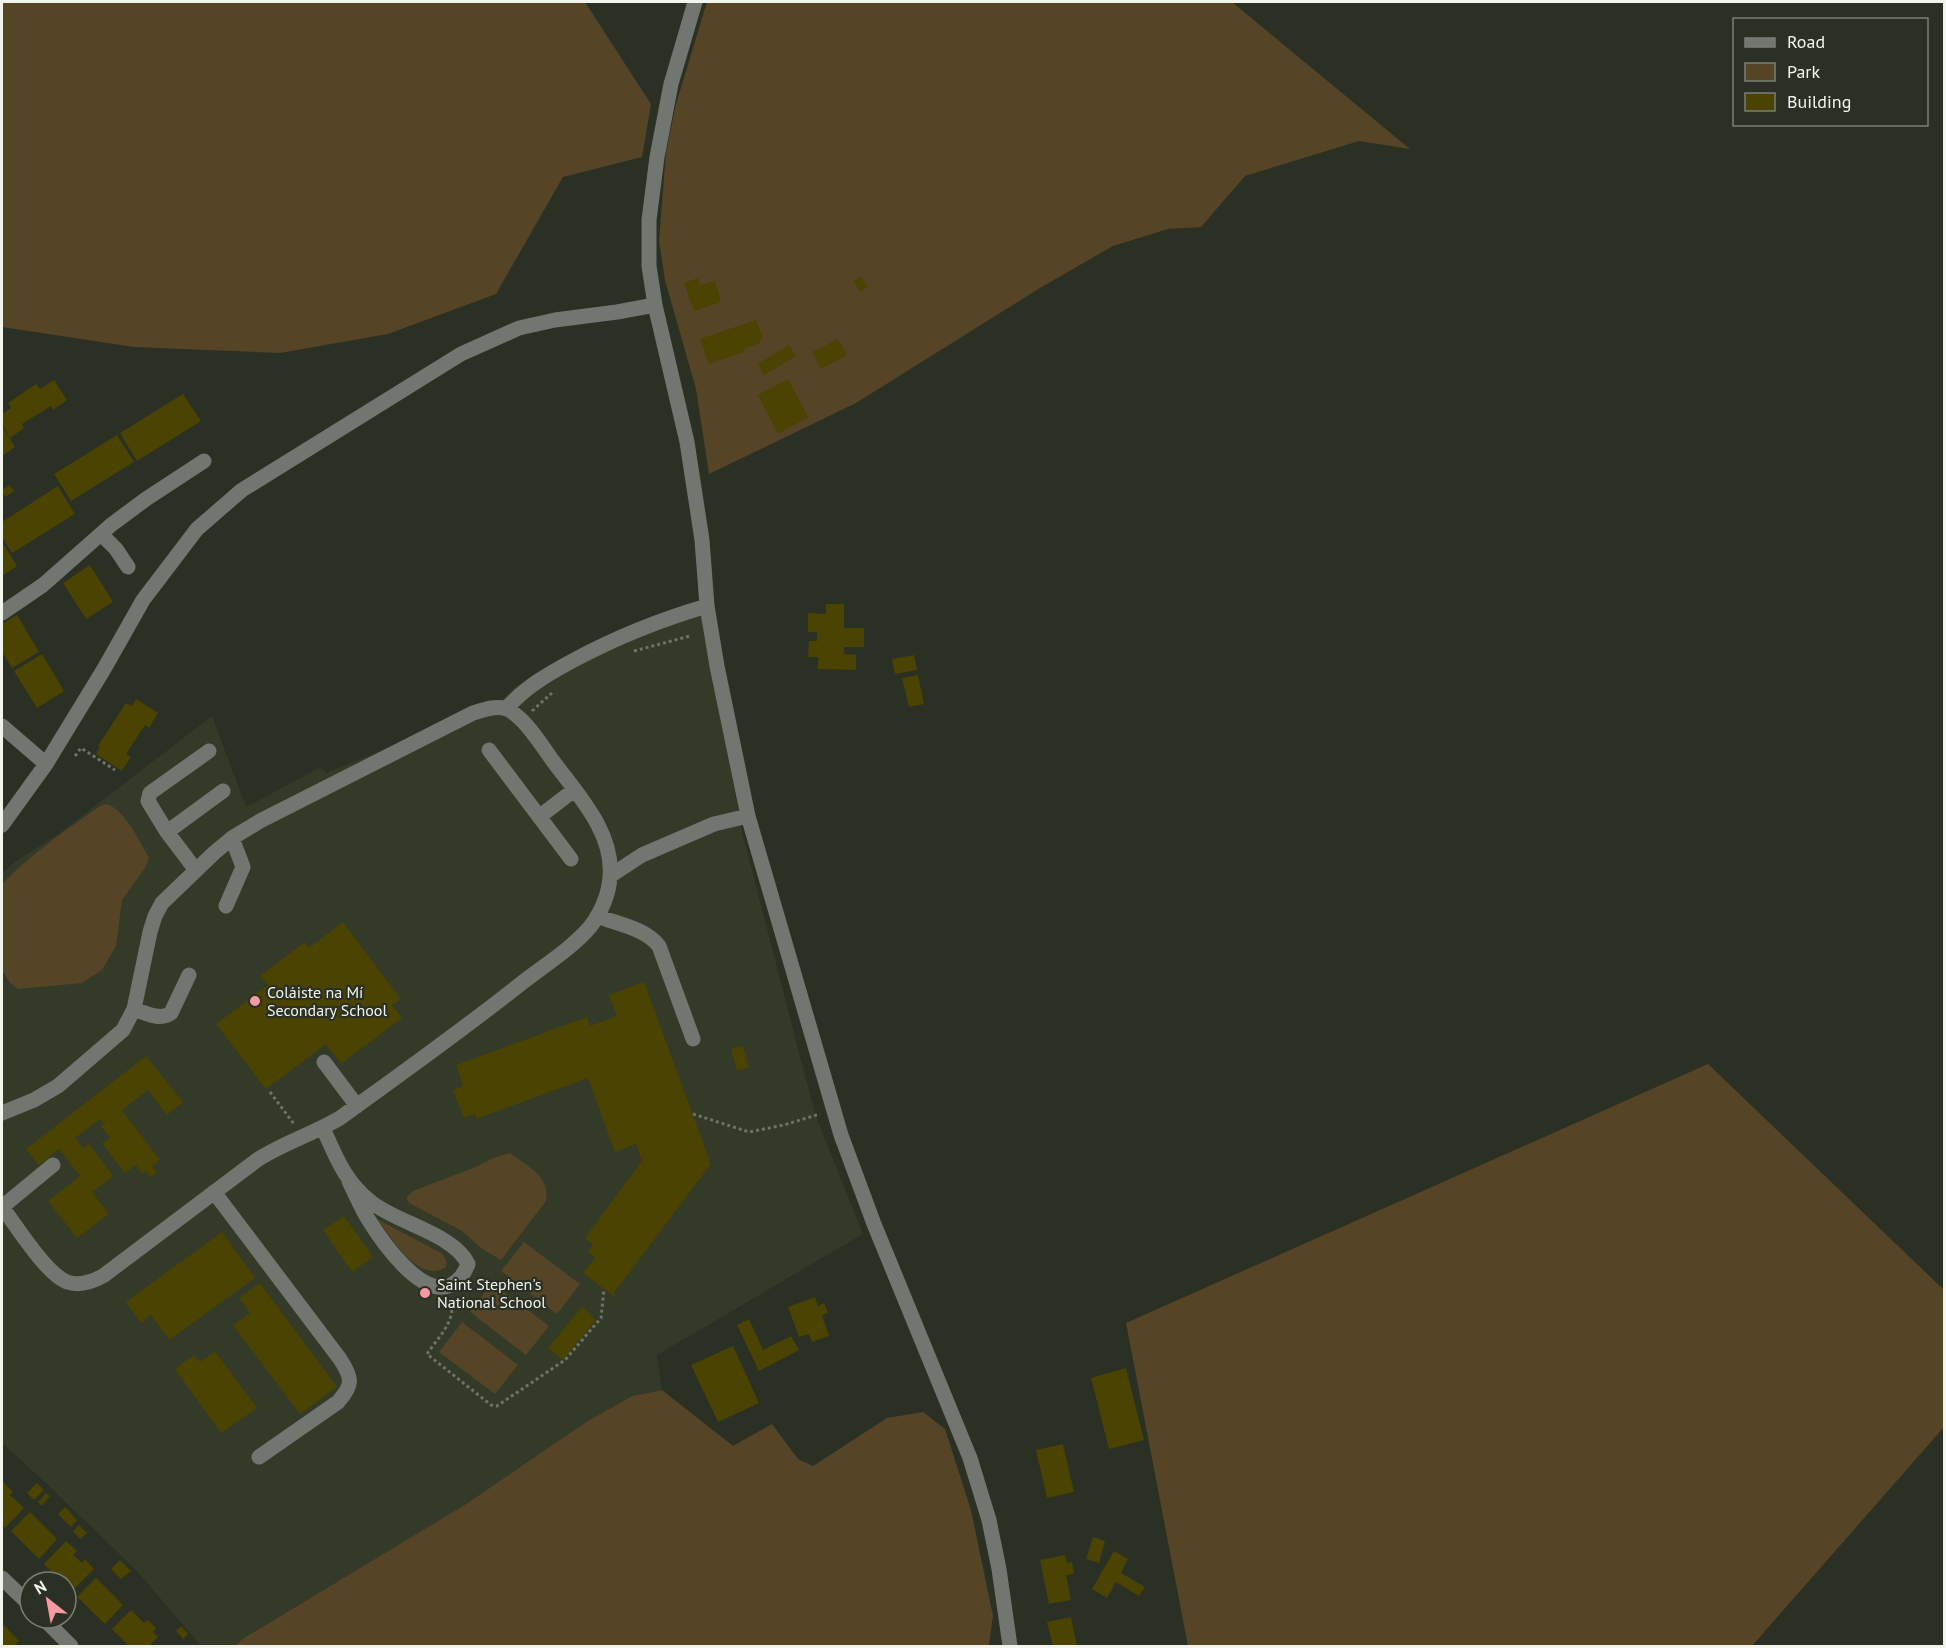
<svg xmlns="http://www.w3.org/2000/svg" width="1946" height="1648" viewBox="0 0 1946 1648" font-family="'PT Sans',sans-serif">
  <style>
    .built { fill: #333a28 }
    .green { fill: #554426 }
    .building { fill: #4a4301 }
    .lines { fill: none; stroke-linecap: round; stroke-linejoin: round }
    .path { stroke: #6e7368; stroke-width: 3; stroke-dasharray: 3 3; stroke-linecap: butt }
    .minor { stroke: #717671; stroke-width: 15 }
    .poi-dot { fill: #f49aa3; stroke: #2b3024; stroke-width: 2 }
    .labels { text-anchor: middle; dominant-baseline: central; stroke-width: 4.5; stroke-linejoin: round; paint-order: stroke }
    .poi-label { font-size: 16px; fill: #f1f5ec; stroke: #2b3024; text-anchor: start }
  </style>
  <rect width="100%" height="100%" fill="#2b3024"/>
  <path class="built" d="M699,600L743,836L815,1114L863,1234L657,1355L662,1390L632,1396L586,1422L466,1504L244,1638L234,1646H201L137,1571L48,1485L2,1443V873L15,862L61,832L212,716L246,807L321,767L326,773L414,737L481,704L503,699L514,688L582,648L683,609Z"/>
  <path class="green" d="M2,2H585L651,104L642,157L563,177L496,294L388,334L280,353L134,347L2,327Z
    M707,2H1232L1410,149L1359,141L1245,176L1201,227L1168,229L1113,246L1040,288L856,403L709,474L696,389L665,280L659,241L666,152L676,104Z
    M107,804C125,810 140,842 149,858L145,868L122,900L116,946L102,970L82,983L18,989L10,983L2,970V884C31,854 66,830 100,806Z
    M1708,1064L1944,1290V1427L1752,1646H1188L1126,1323Z
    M510,1153C528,1167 550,1175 546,1201L501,1260L481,1248L462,1231L409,1203L406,1198L413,1191L478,1166L491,1159Z
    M377,1219L443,1254L447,1263L446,1267C419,1285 391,1237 377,1219Z
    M524,1242L580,1284L557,1314L501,1271Z
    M492,1283L549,1326L526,1355L470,1312Z
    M462,1322L518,1365L495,1394L439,1352Z
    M662,1390L733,1446L772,1424L798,1459L813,1466L887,1418L923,1412L945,1429L971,1510L993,1616L989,1646H234L244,1638L466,1504L586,1422L632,1396Z"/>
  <path class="building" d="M861,276L868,287L860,292L854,281Z
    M698,278L700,285L715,281L721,302L694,311L684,283Z
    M756,320L763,339L759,340L760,343L743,349L744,352L709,364L700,339Z
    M838,339L847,355L821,369L812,352Z
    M789,345L796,356L764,375L758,364Z
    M788,379L808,417L778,434L758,395Z
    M54,380L67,400L53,410L51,406L22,424L24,428L10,438L2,424V414L11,408L8,403L36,384L40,389Z
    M183,394L201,421L137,461L120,433Z
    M2,426L15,447L2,456Z
    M117,435L134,462L71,501L54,474Z
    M10,485L14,491L5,497L2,490Z
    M58,486L75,514L12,553L2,537V522Z
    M2,542L17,566L2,576Z
    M90,565L113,602L86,619L63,583Z
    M826,604H844V628H864V647H844V654L856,655V670L818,669V657H808L809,641H817V632H808V613L826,614Z
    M17,615L39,652L12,668L2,652V624Z
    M42,654L64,691L37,708L14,671Z
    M914,655L917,670L895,674L892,659Z
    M918,675L924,704L909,707L902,678Z
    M136,699L158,713L149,728L145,725L126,754L131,757L122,771L96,754L100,747L98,746L126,703L132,706Z
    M343,922L401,999L392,1005L402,1018L341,1064L326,1044L266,1089L216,1024L268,985L260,976L305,942L309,948Z
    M644,982L711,1164L614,1293L616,1298L583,1273L595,1258L588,1252L593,1244L585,1238L642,1161L636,1144L615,1152L588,1078L476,1119L475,1114L464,1118L453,1090L463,1086L456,1065L587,1017L590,1026L617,1016L609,995Z
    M743,1046L749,1067L737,1071L731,1049Z
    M146,1056L183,1102L167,1115L148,1090L122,1110L160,1160L152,1166L157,1172L151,1177L146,1171L142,1174L136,1165L125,1173L102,1143L110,1138L101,1126L104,1124L100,1119L75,1138L83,1148L89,1144L113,1176L92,1192L109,1214L77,1238L48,1201L80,1176L59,1149L39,1165L26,1149Z
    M344,1216L373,1257L352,1272L323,1230Z
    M222,1232L255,1278L169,1340L151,1315L141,1323L126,1302Z
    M260,1283L337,1387L300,1414L233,1325L250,1313L239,1298Z
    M815,1297L818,1306L824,1303L828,1313L822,1315L829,1336L812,1342L809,1334L799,1337L788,1307Z
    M582,1307L596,1320L563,1360L548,1348Z
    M749,1319L763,1350L791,1336L799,1350L759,1371L737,1325Z
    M733,1346L759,1403L718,1422L691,1365Z
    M215,1351L257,1408L221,1433L175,1369L194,1355L200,1362Z
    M1126,1368L1144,1440L1109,1449L1091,1378Z
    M1063,1444L1074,1492L1047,1498L1036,1450Z
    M2,1481L13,1492L10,1495L24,1508L5,1528L2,1524Z
    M37,1483L44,1490L34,1500L27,1493Z
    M46,1493L50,1496L42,1506L38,1502Z
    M65,1507L77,1520L71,1527L58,1514Z
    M30,1512L57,1539L39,1559L11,1531Z
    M79,1525L87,1533L80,1539L73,1531Z
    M1093,1537L1105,1541L1099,1563L1086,1559Z
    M66,1541L77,1551L73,1555L82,1563L85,1559L94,1569L72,1591L66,1585V1582H63L44,1564Z
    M1114,1551L1128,1559L1121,1573L1145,1587L1139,1596L1116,1582L1107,1598L1092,1589Z
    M1065,1555L1067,1563L1072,1562L1074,1574L1066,1575L1071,1600L1049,1604L1040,1560Z
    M120,1560L131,1571L121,1579L111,1569Z
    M96,1578L123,1605L105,1624L77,1597Z
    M131,1610L144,1623L148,1620L156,1628L153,1632L158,1637L149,1646H129L112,1629Z
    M1071,1617L1077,1646H1053L1047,1622Z
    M2,1623L19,1641L14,1646H2Z
    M181,1626L188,1634L183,1639L176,1631Z"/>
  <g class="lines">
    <path class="path" d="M634,651L690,636
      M532,711L552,693
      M75,756L81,748L115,770
      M270,1092L294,1124
      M693,1114L749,1132L784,1125L820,1114
      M452,1304C454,1323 437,1339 427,1354L491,1405L497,1406L565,1360L601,1318L604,1289"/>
    <path class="minor" d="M695,2L671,84L657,157L649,220V266L655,305L687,442L702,540L707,606L717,666L748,816L841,1135L874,1224L970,1458L989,1520L999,1569L1010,1646
      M101,534L116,549L128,567
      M2,613L43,585L111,525L146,499L204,461
      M506,709C525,687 548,674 574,660C617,637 659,620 707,606
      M2,726L46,764
      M489,750L571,859
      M539,817L574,790
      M2,825L46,764L104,669L143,600L197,529L242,490L461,354L519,328L555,320L617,312L655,305
      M167,832L223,791
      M195,869L167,832L148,801L150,793L209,751
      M610,876L642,855L714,824L748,816
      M226,906L243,867L232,838
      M597,916C617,924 645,928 659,946L693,1039
      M134,1009C145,1013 161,1021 171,1013L189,975
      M324,1062L357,1106
      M2,1113L34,1100L58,1086L123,1030L134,1009L150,932L155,916L162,903L214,853L232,838L260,821L473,713C483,710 493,706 504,708C522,713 542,746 553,761C577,794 614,832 610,877C609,894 601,913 590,927C572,948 545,965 523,982C464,1029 402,1073 340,1118C313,1134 283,1143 257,1160L103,1276C92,1282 79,1286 67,1282C46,1274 16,1225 2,1207L53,1165
      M323,1128C336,1157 345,1182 371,1202C397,1223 454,1234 468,1264C464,1274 460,1280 451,1285C421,1299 381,1240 368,1219C361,1207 355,1194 349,1181
      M214,1192L340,1359C353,1379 353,1385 338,1402L259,1457
      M2,1578L30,1605
      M43,1618L71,1646"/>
  </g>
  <g class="poi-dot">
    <circle cx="255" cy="1001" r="6"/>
    <circle cx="425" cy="1293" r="6"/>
  </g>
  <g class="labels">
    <g class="poi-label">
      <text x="267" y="992">Coláiste na Mí<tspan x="267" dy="18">Secondary School</tspan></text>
      <text x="437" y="1284">Saint Stephen's<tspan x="437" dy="18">National School</tspan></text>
    </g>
  </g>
  <rect width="1946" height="1648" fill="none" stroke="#f1f5ec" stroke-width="6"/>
  <rect x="1733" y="18" width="195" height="108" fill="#2b3024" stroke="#7a7f74" stroke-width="1.5"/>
  <rect x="1745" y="38" width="30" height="9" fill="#717671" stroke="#7a7f74" stroke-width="1.5"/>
  <text x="1787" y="48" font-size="18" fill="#f1f5ec">Road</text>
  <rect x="1745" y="63" width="30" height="18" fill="#554426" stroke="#7a7f74" stroke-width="1.5"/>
  <text x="1787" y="78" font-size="18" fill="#f1f5ec">Park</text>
  <rect x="1745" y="93" width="30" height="18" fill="#4a4301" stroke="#7a7f74" stroke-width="1.5"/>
  <text x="1787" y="108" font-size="18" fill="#f1f5ec">Building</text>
  <g transform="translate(48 1600) rotate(329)"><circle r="28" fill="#2b3024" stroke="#7a7f74" stroke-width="1.5"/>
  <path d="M0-4.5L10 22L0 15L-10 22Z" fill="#f49aa3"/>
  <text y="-9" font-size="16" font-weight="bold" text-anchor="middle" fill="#f1f5ec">N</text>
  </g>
</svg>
